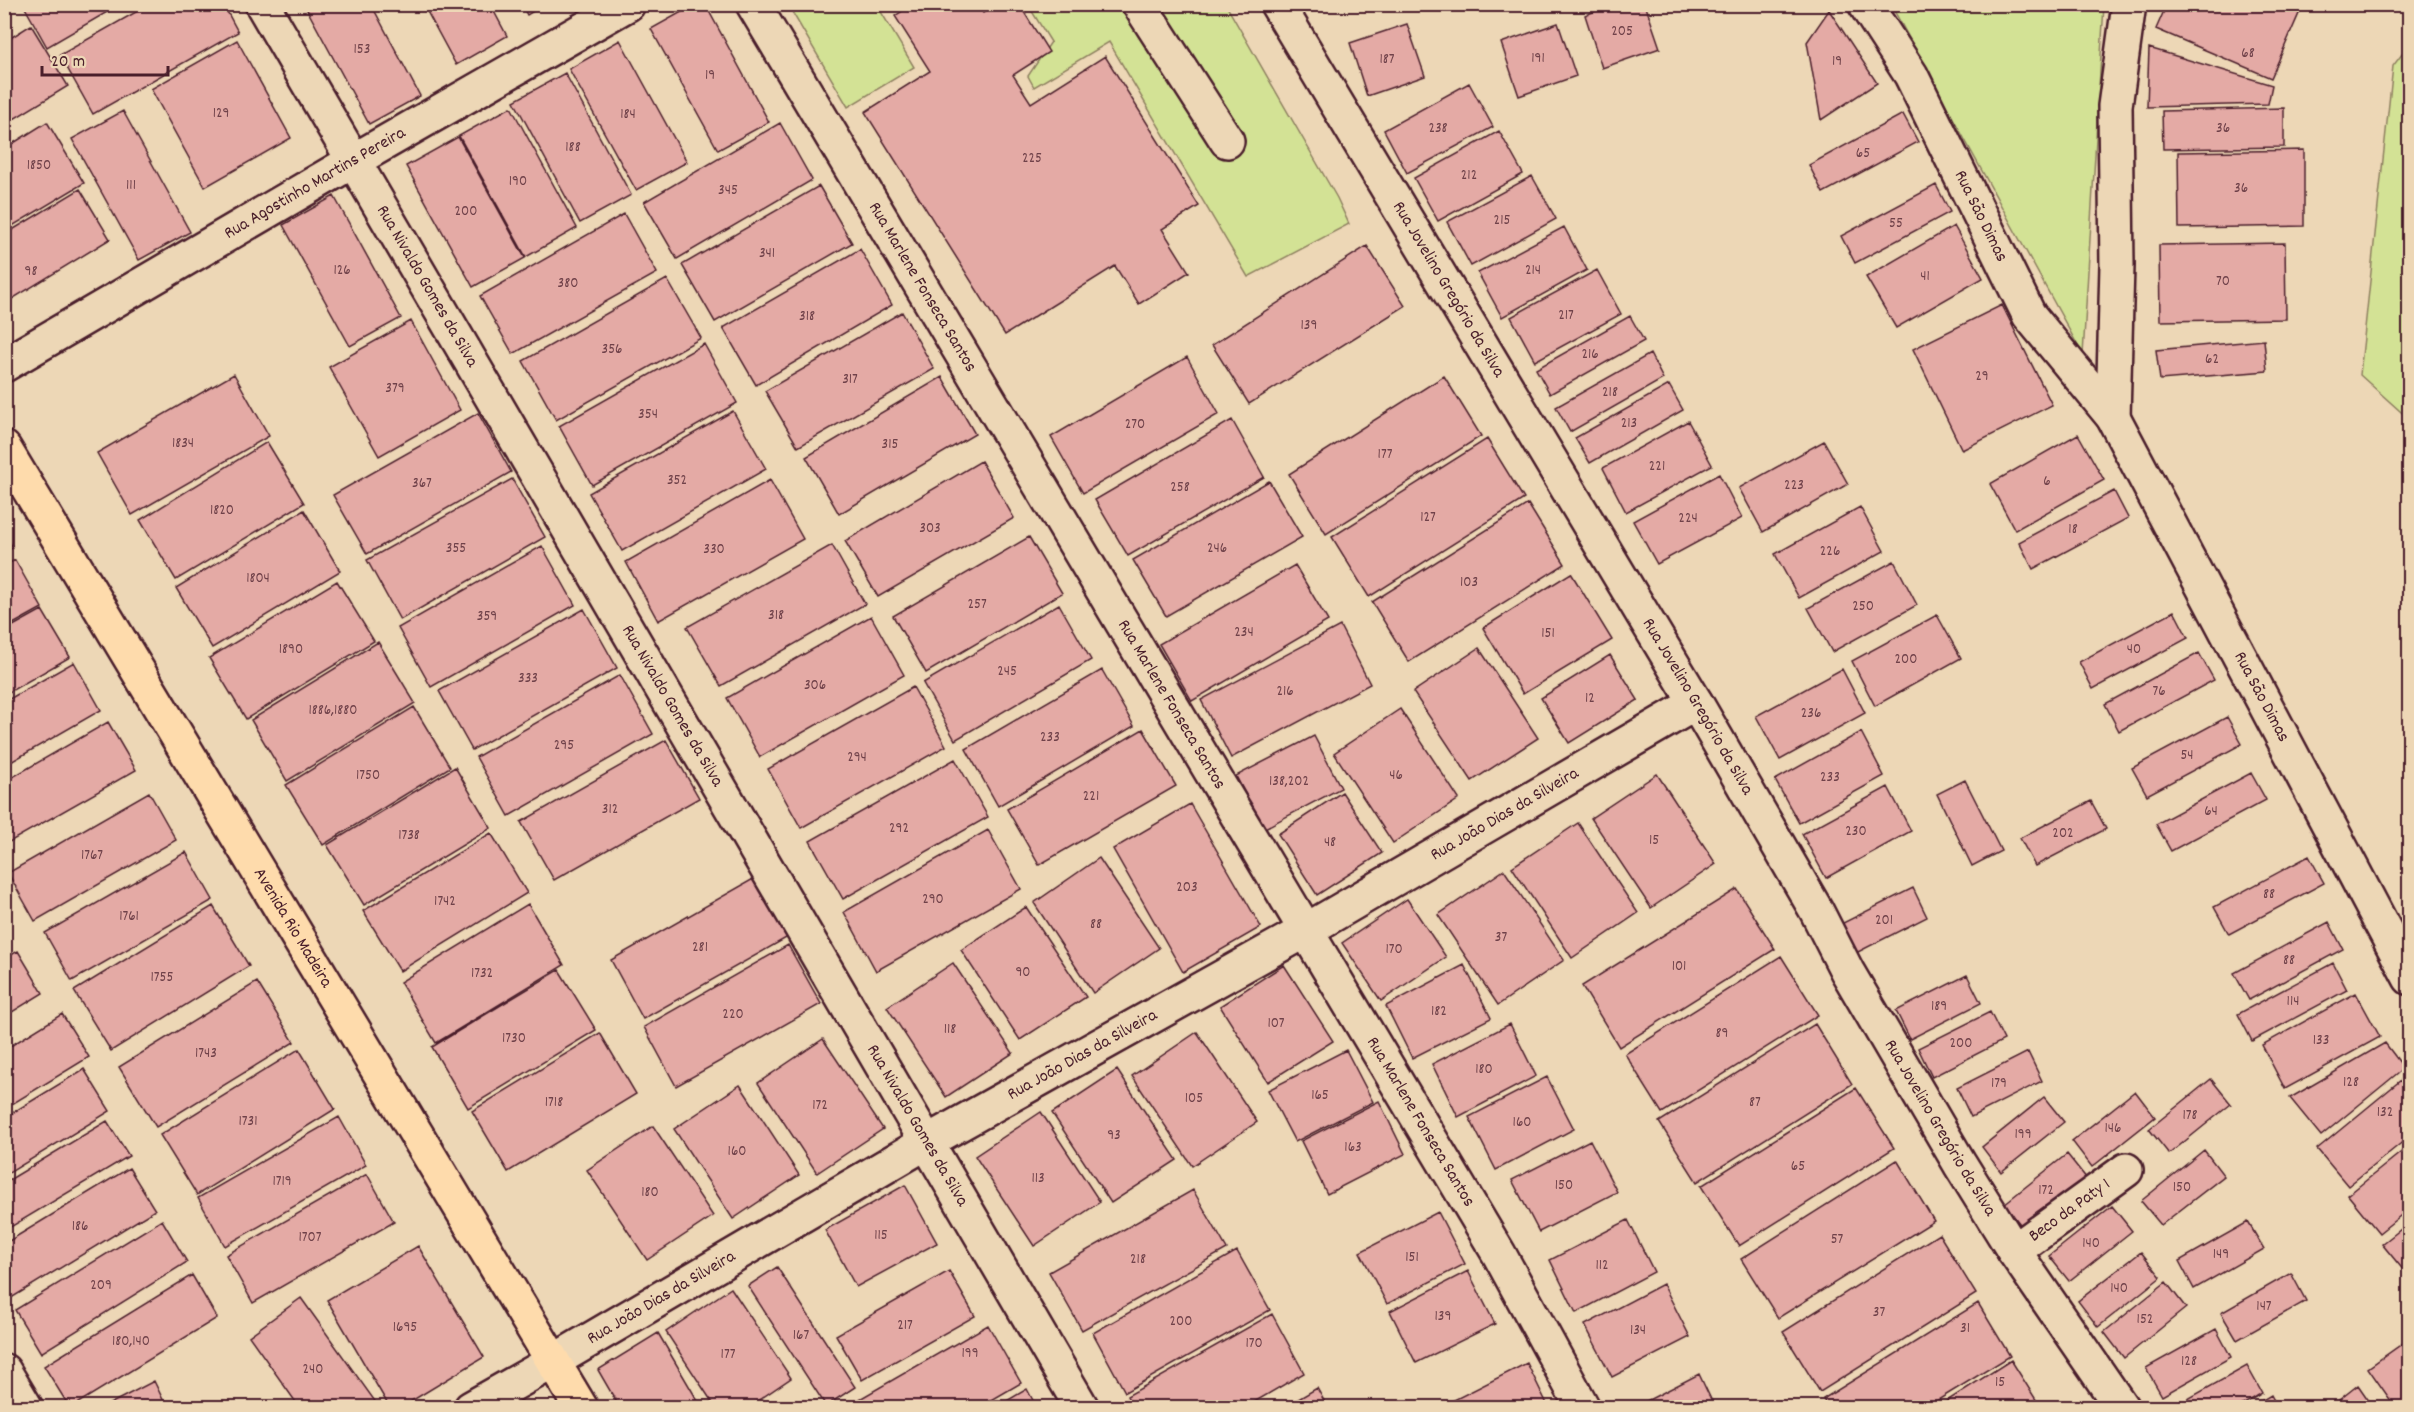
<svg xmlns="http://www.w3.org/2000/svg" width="2414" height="1412" viewBox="0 0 2414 1412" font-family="Dekko,sans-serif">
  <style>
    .green { fill: #d3e295; stroke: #8e8060; stroke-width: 1.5 }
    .building { fill: #e4aaa5; stroke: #4a1f2b; stroke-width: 1.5 }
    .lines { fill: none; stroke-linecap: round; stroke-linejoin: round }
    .minor-casing { stroke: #4a1f2b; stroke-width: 38 }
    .major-casing { stroke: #4a1f2b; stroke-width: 38 }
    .minor { stroke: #edd7b6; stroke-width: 33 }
    .major { stroke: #fedbac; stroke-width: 33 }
    .labels { text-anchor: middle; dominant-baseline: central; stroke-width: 5; stroke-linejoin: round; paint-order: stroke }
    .number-label { font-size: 15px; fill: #70424a }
    .street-label { font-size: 18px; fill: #4a1f2b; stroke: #edd7b6 }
  </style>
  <rect width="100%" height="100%" fill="#edd7b6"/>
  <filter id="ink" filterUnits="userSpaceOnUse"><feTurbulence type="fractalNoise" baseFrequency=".0167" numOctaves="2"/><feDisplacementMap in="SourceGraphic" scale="12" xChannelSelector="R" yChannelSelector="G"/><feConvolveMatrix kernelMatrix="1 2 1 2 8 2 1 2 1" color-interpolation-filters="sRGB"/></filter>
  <g filter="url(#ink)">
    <path class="green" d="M788,5H877L914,67L848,107Z
      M1028,5H1226L1337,198L1349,224L1248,277L1109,42L1034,87L1028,76L1051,42Z
      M1891,5H2104L2083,355Z
      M2409,45V419L2360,375L2393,66Z"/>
    <path class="building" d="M23,4H121L47,47Z
      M150,4H223L238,32L93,114L60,55Z
      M304,4H371L420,96L369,124Z
      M423,4H490L507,36L456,65Z
      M521,4H545L527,15Z
      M696,4H705L769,122L718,150L651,29Z
      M913,4H978L983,13L997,4H1019L1049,52L1013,75L1031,103L1105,56L1199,206L1162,229L1189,272L1139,304L1115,266L1005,335L865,112L930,71L895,16Z
      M1614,4H1645L1660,48L1602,68L1585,15Z
      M2167,4H2291L2301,9L2271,78L2156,29Z
      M1829,10L1877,83L1821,120L1807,42Z
      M1558,23L1576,76L1519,96L1501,43Z
      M1407,24L1425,76L1367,96L1350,43Z
      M31,25L68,86L4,125V42Z
      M237,40L291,138L205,187L151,89Z
      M620,40L687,162L636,190L569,69Z
      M2149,48L2272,85L2268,104L2147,107Z
      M565,73L631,195L580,223L514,101Z
      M1469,83L1493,127L1407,173L1384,130Z
      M511,107L577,228L526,257L459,136Z
      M2284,108V147L2163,149L2162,111Z
      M123,111L190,232L139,260L72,139Z
      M1903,114L1918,142L1823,193L1809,165Z
      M47,122L84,183L4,231V149Z
      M780,123L812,180L677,259L644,202Z
      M1499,131L1523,174L1438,221L1414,178Z
      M458,137L525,258L473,287L406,166Z
      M2304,150V226L2179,228L2178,152Z
      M1532,176L1556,219L1471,266L1447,222Z
      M1936,185L1950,212L1855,263L1841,236Z
      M819,186L852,243L715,322L682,265Z
      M80,189L110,239L4,304V235Z
      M334,196L401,318L350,346L283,225Z
      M624,214L657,273L513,354L480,296Z
      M1954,226L1983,278L1896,328L1866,277Z
      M1564,227L1587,270L1502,317L1478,273Z
      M2285,243L2286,319L2160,321L2159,245Z
      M1367,246L1405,306L1249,404L1212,345Z
      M860,249L892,305L756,385L723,328Z
      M1597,270L1621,314L1535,361L1511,317Z
      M667,279L701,338L556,420L523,361Z
      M2002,305L2052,405L1962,450L1913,349Z
      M902,312L934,369L798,447L765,391Z
      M1630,316L1644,341L1550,394L1536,369Z
      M411,321L460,410L379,456L329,367Z
      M2264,340L2267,371L2160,380L2156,350Z
      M704,344L737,403L592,485L559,426Z
      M1650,354L1663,379L1570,432L1556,407Z
      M1187,357L1219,414L1083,493L1051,437Z
      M234,374L269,436L132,515L97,453Z
      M1444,376L1481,436L1326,534L1289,474Z
      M942,377L975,434L839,514L806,457Z
      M1669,385L1683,410L1590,463L1575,438Z
      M733,411L766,469L622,551L589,493Z
      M478,413L511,472L367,554L333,495Z
      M1232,420L1264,477L1128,556L1095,500Z
      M1688,421L1712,465L1626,512L1603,468Z
      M2078,434L2104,480L2015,530L1990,484Z
      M1487,439L1524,499L1369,597L1332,537Z
      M1824,441L1848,484L1763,532L1739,488Z
      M267,442L304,503L176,580L140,520Z
      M981,461L1014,518L878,597L845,541Z
      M1719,474L1742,518L1657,564L1633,521Z
      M512,479L545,537L400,620L367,560Z
      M770,480L803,539L658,621L626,562Z
      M1269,481L1302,537L1166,616L1133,560Z
      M2114,491L2128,518L2033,569L2019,542Z
      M1528,504L1565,564L1409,662L1372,602Z
      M1860,507L1884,551L1799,598L1775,554Z
      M304,510L340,571L212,648L176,588Z
      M4,532L13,548L4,552Z
      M1029,537L1062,593L926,673L893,616Z
      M832,545L865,604L721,686L687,627Z
      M542,546L575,605L431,687L398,628Z
      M15,560L42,608L4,629V566Z
      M1894,561L1917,605L1832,652L1808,608Z
      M1295,565L1328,621L1192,701L1159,644Z
      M1571,573L1612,640L1523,694L1483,628Z
      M337,581L374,641L246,719L209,658Z
      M1059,604L1091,660L955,740L923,683Z
      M584,609L617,668L472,750L439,691Z
      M42,610L70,657L4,695V631Z
      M2174,611L2188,638L2093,689L2079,662Z
      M1937,615L1961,658L1875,706L1852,661Z
      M871,616L904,675L760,757L727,698Z
      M1340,626L1370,684L1231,758L1201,700Z
      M378,642L415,703L287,781L251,720Z
      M1479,648L1538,738L1472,781L1413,692Z
      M2199,653L2214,680L2119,731L2105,704Z
      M1610,655L1638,700L1569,743L1541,698Z
      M74,662L101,710L4,766V702Z
      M1842,669L1865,713L1780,760L1756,716Z
      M1102,670L1134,726L998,806L966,749Z
      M620,675L653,734L509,816L476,757Z
      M913,687L946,746L801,828L768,769Z
      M414,707L450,767L323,845L286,785Z
      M1400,709L1459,799L1393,843L1334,753Z
      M2227,717L2242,744L2147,795L2132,768Z
      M108,722L136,770L4,845V782Z
      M1143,729L1176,786L1039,865L1007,809Z
      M1861,732L1884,776L1799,823L1775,780Z
      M1314,736L1341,788L1263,829L1236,776Z
      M666,740L699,798L554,880L521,822Z
      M955,759L988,817L843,899L810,841Z
      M455,767L491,828L364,905L327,845Z
      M2251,773L2266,800L2171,851L2156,824Z
      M1657,774L1716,864L1651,908L1591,818Z
      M1965,780L2001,851L1972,866L1937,794Z
      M1888,787L1911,831L1826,878L1802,834Z
      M149,792L176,840L35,921L8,873Z
      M1342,792L1382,853L1317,895L1278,834Z
      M2091,801L2106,829L2035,866L2020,838Z
      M1190,804L1261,927L1183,972L1113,849Z
      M1578,823L1638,913L1572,958L1512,867Z
      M988,830L1021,889L876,971L844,912Z
      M491,833L527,893L400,971L363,911Z
      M186,852L213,900L72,981L45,933Z
      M2309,856L2324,883L2229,934L2214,907Z
      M1099,858L1159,948L1093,993L1034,903Z
      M1504,870L1564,960L1498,1005L1438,915Z
      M755,878L788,937L643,1019L611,960Z
      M1913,888L1927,917L1856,953L1841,924Z
      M1737,889L1775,949L1619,1047L1582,986Z
      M1407,899L1446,957L1381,1001L1342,943Z
      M528,904L564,965L436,1043L400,982Z
      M213,906L249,966L111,1051L74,991Z
      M1026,907L1086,997L1020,1040L961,950Z
      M2329,922L2343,949L2249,1000L2234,973Z
      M788,945L821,1004L676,1086L644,1027Z
      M18,951L43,993L4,1017V959Z
      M1781,956L1818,1015L1662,1113L1625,1054Z
      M953,963L1013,1053L946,1097L887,1007Z
      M2333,963L2347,990L2252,1041L2238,1014Z
      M1284,965L1333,1041L1268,1082L1220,1006Z
      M1464,965L1491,1018L1412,1058L1386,1006Z
      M559,970L596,1030L468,1108L432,1047Z
      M1967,975L1981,1003L1910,1039L1896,1011Z
      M257,982L294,1042L156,1127L119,1067Z
      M2356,993L2380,1037L2285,1089L2262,1045Z
      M1990,1012L2004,1040L1932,1077L1918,1048Z
      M62,1014L89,1057L4,1109V1050Z
      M1510,1024L1536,1076L1458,1117L1432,1064Z
      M1815,1024L1852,1084L1697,1182L1659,1122Z
      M1197,1032L1257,1122L1192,1166L1132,1076Z
      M600,1033L636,1094L508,1172L472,1111Z
      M823,1039L883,1129L817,1173L758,1083Z
      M2385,1043L2404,1068L2321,1136L2290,1098Z
      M299,1049L335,1109L197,1195L160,1135Z
      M1346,1050L1373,1102L1295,1142L1268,1090Z
      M2028,1052L2042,1081L1971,1117L1957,1088Z
      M84,1069L110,1111L4,1176V1118Z
      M1117,1070L1177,1160L1111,1203L1052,1113Z
      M1547,1077L1574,1129L1496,1170L1469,1117Z
      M2211,1079L2231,1104L2169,1154L2149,1129Z
      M2401,1080L2410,1091V1136L2348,1186L2317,1149Z
      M740,1085L799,1175L733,1219L674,1129Z
      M1856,1088L1894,1148L1739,1246L1701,1186Z
      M2135,1091L2155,1117L2092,1167L2072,1141Z
      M2044,1097L2064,1122L2001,1172L1982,1147Z
      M1379,1101L1405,1154L1327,1194L1301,1141Z
      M1041,1112L1100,1202L1034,1246L975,1156Z
      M339,1117L366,1165L225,1246L198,1198Z
      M107,1121L129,1156L4,1231V1183Z
      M653,1126L713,1216L647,1260L587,1170Z
      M1590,1140L1617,1192L1539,1232L1512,1180Z
      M2410,1145V1208L2379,1233L2348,1195Z
      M2204,1150L2224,1176L2161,1225L2141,1201Z
      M2067,1154L2087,1179L2024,1229L2004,1204Z
      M1897,1160L1934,1221L1778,1318L1741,1259Z
      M129,1168L155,1210L8,1300L4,1294V1244Z
      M367,1174L394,1222L253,1303L226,1255Z
      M905,1185L937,1243L856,1287L825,1230Z
      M1193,1190L1227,1249L1082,1330L1049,1272Z
      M2112,1206L2132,1231L2069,1281L2049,1256Z
      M1438,1212L1465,1264L1387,1304L1360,1252Z
      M162,1220L187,1262L41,1353L15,1310Z
      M1628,1220L1654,1272L1576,1313L1550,1260Z
      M2248,1222L2264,1249L2194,1289L2179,1261Z
      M2410,1222V1278L2382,1244Z
      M1939,1234L1976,1294L1820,1392L1783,1332Z
      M418,1246L484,1357L400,1408H390L327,1300Z
      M1237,1251L1270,1310L1125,1392L1093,1333Z
      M2141,1252L2161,1277L2098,1327L2078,1301Z
      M777,1267L855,1387L826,1406L748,1286Z
      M949,1271L975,1316L862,1380L836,1335Z
      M1468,1271L1495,1324L1416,1363L1390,1311Z
      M2291,1273L2306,1301L2237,1340L2221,1313Z
      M192,1275L217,1318L70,1408L44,1366Z
      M2166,1282L2186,1308L2124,1358L2104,1332Z
      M1663,1284L1690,1337L1612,1377L1585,1325Z
      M731,1288L791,1378L747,1408H716L666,1332Z
      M301,1298L377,1404L372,1408H300L249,1336Z
      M1978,1303L2010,1356L1925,1408H1828L1823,1399Z
      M1272,1314L1304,1373L1244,1408H1133L1127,1396Z
      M988,1325L1021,1383L978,1408H844Z
      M2216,1329L2231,1357L2162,1396L2146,1368Z
      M658,1333L702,1408H620L598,1370Z
      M2409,1339L2410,1408H2396L2368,1368Z
      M2011,1360L2040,1406L1940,1408L1939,1406Z
      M1527,1363L1549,1408H1451L1448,1403Z
      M2247,1366L2262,1393L2238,1408H2178L2177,1405Z
      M1699,1374L1715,1408H1633Z
      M154,1381L167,1408H102Z
      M2358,1385L2374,1408H2329Z
      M1317,1388L1328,1408H1283Z
      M1027,1389L1037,1408H995Z
      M2271,1395L2278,1408H2249Z"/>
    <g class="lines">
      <defs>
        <g id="minor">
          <path id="s1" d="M262,4L1082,1408"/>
          <path id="s2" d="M753,4L1499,1254L1583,1408"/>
          <path d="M1139,4L1227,141"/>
          <path id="s3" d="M1277,4L1696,703L1816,910L1847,971L1960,1164L2014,1251L2122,1408"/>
          <path id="s4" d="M1865,4L1911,75L2029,315L2113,417L2410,978"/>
          <path id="s5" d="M4,365L353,161L628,4"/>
          <path d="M2113,417L2117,265L2115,106L2129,4"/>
          <path id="s6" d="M2014,1251L2126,1170"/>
          <path d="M4,1371L26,1408"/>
          <path id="s7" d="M471,1408L554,1361L927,1142L1305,931L1696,703"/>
        </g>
        <g id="major">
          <path id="s8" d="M4,448L581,1408"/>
        </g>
      </defs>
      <use href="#minor" class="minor-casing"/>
      <use href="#major" class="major-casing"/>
      <use href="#minor" class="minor"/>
      <use href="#major" class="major"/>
    </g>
  </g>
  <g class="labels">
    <g class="number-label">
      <text x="1622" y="32">205</text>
      <text x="362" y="50">153</text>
      <text x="2248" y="54">68</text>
      <text x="1538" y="59">191</text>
      <text x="1387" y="60">187</text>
      <text x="1837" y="62">19</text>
      <text x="710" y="76">19</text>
      <text x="221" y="114">129</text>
      <text x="628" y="115">184</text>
      <text x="1438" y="129">238</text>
      <text x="2223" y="129">36</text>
      <text x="573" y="148">188</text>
      <text x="1863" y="154">65</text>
      <text x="1032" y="159">225</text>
      <text x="39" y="166">1850</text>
      <text x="1469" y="176">212</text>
      <text x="518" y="182">190</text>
      <text x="131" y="186">111</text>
      <text x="2241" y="189">36</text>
      <text x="728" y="191">345</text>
      <text x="466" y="212">200</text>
      <text x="1502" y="221">215</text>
      <text x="1896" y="224">55</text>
      <text x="767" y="254">341</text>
      <text x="342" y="271">126</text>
      <text x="1533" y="271">214</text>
      <text x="31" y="272">98</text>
      <text x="1925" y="277">41</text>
      <text x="2223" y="282">70</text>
      <text x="568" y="284">380</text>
      <text x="1566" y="316">217</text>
      <text x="807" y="317">318</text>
      <text x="1309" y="326">139</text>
      <text x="612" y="350">356</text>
      <text x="1590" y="355">216</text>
      <text x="2212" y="360">62</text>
      <text x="1982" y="377">29</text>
      <text x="850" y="380">317</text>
      <text x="395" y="389">379</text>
      <text x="1610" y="393">218</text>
      <text x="648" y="415">354</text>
      <text x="1629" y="424">213</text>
      <text x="1135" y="425">270</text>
      <text x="183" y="444">1834</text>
      <text x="890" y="445">315</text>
      <text x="1385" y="455">177</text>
      <text x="1657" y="467">221</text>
      <text x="677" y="481">352</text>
      <text x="2047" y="482">6</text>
      <text x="422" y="484">367</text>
      <text x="1794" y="486">223</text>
      <text x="1180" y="488">258</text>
      <text x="222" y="511">1820</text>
      <text x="1428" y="518">127</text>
      <text x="1688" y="519">224</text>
      <text x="930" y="529">303</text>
      <text x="2073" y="530">18</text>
      <text x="456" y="549">355</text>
      <text x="1217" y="549">246</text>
      <text x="714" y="550">330</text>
      <text x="1830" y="552">226</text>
      <text x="258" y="579">1804</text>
      <text x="1469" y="583">103</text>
      <text x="977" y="605">257</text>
      <text x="1863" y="607">250</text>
      <text x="776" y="616">318</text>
      <text x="487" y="617">359</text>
      <text x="1244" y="633">234</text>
      <text x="1548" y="634">151</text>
      <text x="291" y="650">1890</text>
      <text x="2134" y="650">40</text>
      <text x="1906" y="660">200</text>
      <text x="1007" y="672">245</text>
      <text x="528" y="679">333</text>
      <text x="815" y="686">306</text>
      <text x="1285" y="692">216</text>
      <text x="2159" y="692">76</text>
      <text x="1590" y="699">12</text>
      <text x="333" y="711">1886,1880</text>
      <text x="1811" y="714">236</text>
      <text x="1050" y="738">233</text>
      <text x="564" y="746">295</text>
      <text x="2187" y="756">54</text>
      <text x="857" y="758">294</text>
      <text x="368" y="776">1750</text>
      <text x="1396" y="776">46</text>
      <text x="1830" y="778">233</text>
      <text x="1289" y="782">138,202</text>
      <text x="1091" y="797">221</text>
      <text x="610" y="810">312</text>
      <text x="2211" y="812">64</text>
      <text x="899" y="829">292</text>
      <text x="1856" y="832">230</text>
      <text x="2063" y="834">202</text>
      <text x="409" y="836">1738</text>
      <text x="1654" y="841">15</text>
      <text x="1330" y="843">48</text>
      <text x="92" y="856">1767</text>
      <text x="1187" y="888">203</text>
      <text x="2269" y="895">88</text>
      <text x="933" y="900">290</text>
      <text x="445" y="902">1742</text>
      <text x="129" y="917">1761</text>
      <text x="1884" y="921">201</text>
      <text x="1096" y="925">88</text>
      <text x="1501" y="938">37</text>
      <text x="700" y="948">281</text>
      <text x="1394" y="950">170</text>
      <text x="2289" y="961">88</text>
      <text x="1679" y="967">101</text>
      <text x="1023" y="973">90</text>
      <text x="482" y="974">1732</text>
      <text x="162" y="978">1755</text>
      <text x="2293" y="1002">114</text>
      <text x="1939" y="1007">189</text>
      <text x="1439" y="1012">182</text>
      <text x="733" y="1015">220</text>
      <text x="1276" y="1024">107</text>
      <text x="950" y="1030">118</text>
      <text x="1722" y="1034">89</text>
      <text x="514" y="1039">1730</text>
      <text x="2321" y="1041">133</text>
      <text x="1961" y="1044">200</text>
      <text x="206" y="1054">1743</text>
      <text x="1484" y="1070">180</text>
      <text x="2351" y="1083">128</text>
      <text x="1999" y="1084">179</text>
      <text x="1320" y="1096">165</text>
      <text x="1194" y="1099">105</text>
      <text x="554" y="1103">1718</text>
      <text x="1755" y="1103">87</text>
      <text x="820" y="1106">172</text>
      <text x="2385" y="1113">132</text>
      <text x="2190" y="1116">178</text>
      <text x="248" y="1122">1731</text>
      <text x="1522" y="1123">160</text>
      <text x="2113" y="1129">146</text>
      <text x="2023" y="1135">199</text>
      <text x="1114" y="1136">93</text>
      <text x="1353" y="1148">163</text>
      <text x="737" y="1152">160</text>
      <text x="1798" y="1167">65</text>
      <text x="1038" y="1179">113</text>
      <text x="282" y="1182">1719</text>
      <text x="1564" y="1186">150</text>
      <text x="2182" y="1188">150</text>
      <text x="2046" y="1191">172</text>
      <text x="650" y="1193">180</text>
      <text x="80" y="1227">186</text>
      <text x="881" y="1236">115</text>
      <text x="310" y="1238">1707</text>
      <text x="1837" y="1240">57</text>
      <text x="2091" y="1244">140</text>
      <text x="2221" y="1255">149</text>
      <text x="1412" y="1258">151</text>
      <text x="1138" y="1260">218</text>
      <text x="1602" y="1266">112</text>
      <text x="101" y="1286">209</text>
      <text x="2119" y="1289">140</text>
      <text x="2264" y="1307">147</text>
      <text x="1879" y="1313">37</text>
      <text x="1443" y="1317">139</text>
      <text x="2145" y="1320">152</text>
      <text x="1181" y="1322">200</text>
      <text x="905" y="1326">217</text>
      <text x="405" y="1328">1695</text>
      <text x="1965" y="1329">31</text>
      <text x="1638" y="1331">134</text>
      <text x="801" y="1336">167</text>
      <text x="131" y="1342">180,140</text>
      <text x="1254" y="1344">170</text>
      <text x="970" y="1354">199</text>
      <text x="728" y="1355">177</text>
      <text x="2189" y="1362">128</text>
      <text x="313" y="1370">240</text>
      <text x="2000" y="1383">15</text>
    </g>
    <g class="street-label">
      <text stroke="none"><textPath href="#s5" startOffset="360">Rua Agostinho Martins Pereira</textPath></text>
      <text stroke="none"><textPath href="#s4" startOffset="242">Rua São Dimas</textPath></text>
      <text stroke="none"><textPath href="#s1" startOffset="327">Rua Nivaldo Gomes da Silva</textPath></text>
      <text stroke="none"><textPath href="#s2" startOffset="330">Rua Marlene Fonseca Santos</textPath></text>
      <text stroke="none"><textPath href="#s3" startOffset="333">Rua Jovelino Gregório da Silva</textPath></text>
      <text stroke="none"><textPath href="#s4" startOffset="801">Rua São Dimas</textPath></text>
      <text stroke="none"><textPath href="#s2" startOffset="816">Rua Marlene Fonseca Santos</textPath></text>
      <text stroke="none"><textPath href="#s1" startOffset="813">Rua Nivaldo Gomes da Silva</textPath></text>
      <text stroke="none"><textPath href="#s3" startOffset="819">Rua Jovelino Gregório da Silva</textPath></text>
      <text stroke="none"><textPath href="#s7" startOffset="1192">Rua João Dias da Silveira</textPath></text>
      <text stroke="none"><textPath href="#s8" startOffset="560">Avenida Rio Madeira</textPath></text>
      <text stroke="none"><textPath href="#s7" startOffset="706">Rua João Dias da Silveira</textPath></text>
      <text stroke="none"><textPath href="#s2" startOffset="1302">Rua Marlene Fonseca Santos</textPath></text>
      <text stroke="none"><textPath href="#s1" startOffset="1299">Rua Nivaldo Gomes da Silva</textPath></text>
      <text stroke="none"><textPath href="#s3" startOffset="1305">Rua Jovelino Gregório da Silva</textPath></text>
      <text stroke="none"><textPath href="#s6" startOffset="69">Beco da Paty 1</textPath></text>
      <text stroke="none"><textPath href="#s7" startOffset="220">Rua João Dias da Silveira</textPath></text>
    </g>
  </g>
  <rect width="2414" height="1412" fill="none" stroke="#edd7b6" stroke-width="24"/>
  <rect x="12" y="12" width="2390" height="1388" fill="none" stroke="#4a1f2b" stroke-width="2" filter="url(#ink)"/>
  <path d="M42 66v9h126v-9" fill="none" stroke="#4a1f2b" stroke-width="3"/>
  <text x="51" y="66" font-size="18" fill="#4a1f2b" stroke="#edd7b6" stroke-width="4.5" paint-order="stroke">20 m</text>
</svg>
